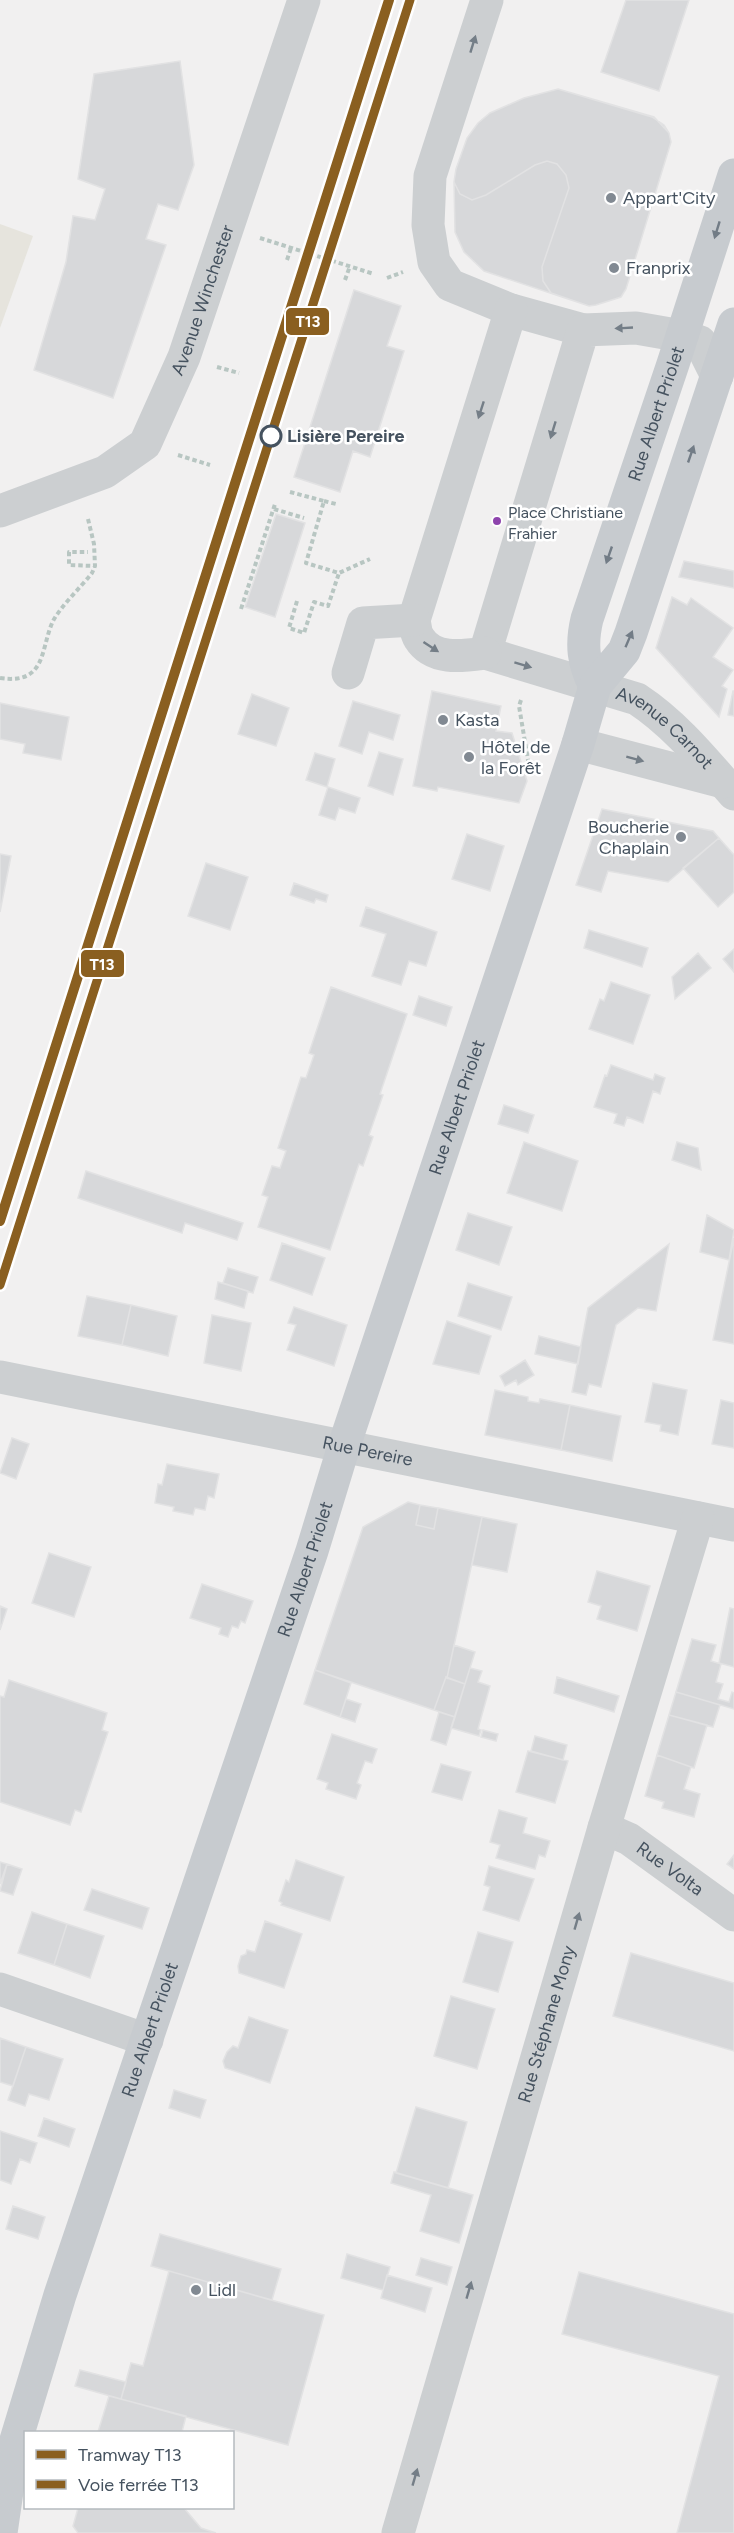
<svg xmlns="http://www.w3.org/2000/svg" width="734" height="2533" viewBox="0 0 734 2533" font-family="Figtree,sans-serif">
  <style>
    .commercial { fill: #e6e4dd }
    .building { fill: #d7d8da; stroke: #e2e2e3; stroke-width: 1.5 }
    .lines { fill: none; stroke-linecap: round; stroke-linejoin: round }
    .path { stroke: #b8c6c2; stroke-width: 4; stroke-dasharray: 4.5 3; stroke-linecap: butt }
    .minor { stroke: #cccfd1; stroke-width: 33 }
    .major { stroke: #c7cbcf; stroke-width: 33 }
    .rail-1-casing { stroke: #fff; stroke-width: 15 }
    .rail-1 { stroke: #8a5f20; stroke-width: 10 }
    .tram-1-casing { stroke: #fff; stroke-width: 14 }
    .tram-1 { stroke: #8a5f20; stroke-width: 9 }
    .oneway { fill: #747e87 }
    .oneway2 { fill: #727c86 }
    .poi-dot { fill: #818992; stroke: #fff; stroke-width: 2 }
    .stop-dot { fill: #fff; stroke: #45525f; stroke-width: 3 }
    .bus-dot { fill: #8e44ad; stroke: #fff; stroke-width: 2 }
    .labels { text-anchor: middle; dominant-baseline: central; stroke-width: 5; stroke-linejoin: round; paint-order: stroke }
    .bus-label { font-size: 16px; fill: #45525f; stroke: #fff; text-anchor: start }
    .poi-label { font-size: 18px; fill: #45525f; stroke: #fff; text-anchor: start }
    .street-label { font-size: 18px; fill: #45525f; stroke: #fff }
    .stop-label { font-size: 18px; font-weight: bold; fill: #45525f; stroke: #fff; text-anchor: start }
    .line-badge { stroke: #fff; stroke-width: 2 }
    .badge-label { font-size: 16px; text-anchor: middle; font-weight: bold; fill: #fff }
  </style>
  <rect width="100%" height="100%" fill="#f1f0f0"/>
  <path class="commercial" d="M0,224L33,236L0,328Z"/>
  <path class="building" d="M626,0H689L659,91L601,72Z
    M180,61L194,165L178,210L158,204L146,239L166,245L113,398L34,370L66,262L73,216L95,220L105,189L78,179L94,74Z
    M558,89L654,117L669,133L671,142L626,289L621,297L596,305L589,306L484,271L464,252L455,232L454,182L456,169L467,138L478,123L490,113L524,98Z
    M558,89L652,117L664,125L669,133L671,142L626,289L621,297L596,305L589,306L551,293L543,281L542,267L569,188L566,175L557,164L547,161L535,165L486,195L472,200L460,194L454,182L456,169L467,138L478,123L490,113L524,98Z
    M354,290L401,306L387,346L404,351L370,457L353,451L340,492L294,477Z
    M276,514L305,523L275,617L245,607Z
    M684,561L734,571V588L679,577Z
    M672,597L687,605L691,598L733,628L713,657L733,670L722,686L727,689L719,717L656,648Z
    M432,691L501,706L496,731L512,733L527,781L519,803L438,787L437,791L413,786Z
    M733,691H734V716L728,715Z
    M252,694L289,708L276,746L238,734Z
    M353,701L400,715L393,740L369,732L362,754L339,746Z
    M0,703L69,717L61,760L23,753L25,744L0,739Z
    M379,752L403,759L393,795L368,786Z
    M315,753L335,759L327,787L306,780Z
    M328,787L360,798L355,813L339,808L335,820L319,815Z
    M602,809L713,831L719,838L668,882L608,871L601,892L576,885Z
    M467,834L504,846L490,891L452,879Z
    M719,838L734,855V892L718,907L683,868Z
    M0,854L11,856L0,912Z
    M206,863L248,877L230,930L188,916Z
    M294,883L328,895L326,902L316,899L314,903L290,895Z
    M366,907L437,932L426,966L409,961L401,985L372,976L386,934L360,926Z
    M589,930L648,948L642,967L584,948Z
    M734,949V972L723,959Z
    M698,953L711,968L675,999L672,977Z
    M611,982L650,995L633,1044L589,1029L600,999L604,1001Z
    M331,987L407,1014L380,1094L383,1095L369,1135L373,1137L363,1166L359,1164L330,1250L258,1227L268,1197L262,1195L272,1166L280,1168L286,1151L278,1148L301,1077L306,1078L314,1055L309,1053Z
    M419,996L452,1007L446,1026L413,1015Z
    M611,1065L653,1080L655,1074L665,1078L660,1094L653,1091L643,1123L627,1117L624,1126L614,1123L617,1114L594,1107L605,1075L607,1076Z
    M504,1105L534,1115L528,1133L498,1124Z
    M524,1142L578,1161L562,1211L507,1193Z
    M677,1142L698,1148L701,1170L672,1160Z
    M86,1171L243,1223L237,1240L185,1223L182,1233L78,1198Z
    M468,1213L512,1227L499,1265L456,1250Z
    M707,1215L734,1230L729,1260L700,1252Z
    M734,1238V1344L713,1340Z
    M282,1243L325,1258L312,1295L270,1280Z
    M669,1244L656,1311L638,1308L616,1325L601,1387L589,1384L586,1395L572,1392L588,1308Z
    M228,1268L258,1277L253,1293L223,1283Z
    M218,1282L248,1291L244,1308L215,1299Z
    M468,1283L512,1297L501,1330L458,1316Z
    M87,1296L131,1305L122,1345L78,1336Z
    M131,1305L177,1316L168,1356L122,1345Z
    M294,1307L347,1325L334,1366L287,1350L296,1325L288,1323Z
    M212,1315L251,1323L241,1371L204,1363Z
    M447,1321L491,1336L479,1374L433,1364Z
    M539,1336L581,1347L578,1364L535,1354Z
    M525,1360L534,1375L518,1385L516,1380L505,1386L500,1376Z
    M653,1383L687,1390L678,1435L660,1431L661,1425L645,1422Z
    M495,1390L528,1397V1401L539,1403L540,1399L570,1405L561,1450L485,1435Z
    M721,1400L734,1403V1448L712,1444Z
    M570,1405L621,1416L612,1461L561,1450Z
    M12,1438L29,1444L16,1479L0,1473Z
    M167,1464L219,1474L214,1498L208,1496L205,1510L195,1508L193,1515L173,1511L174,1507L155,1503L158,1484L162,1485Z
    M408,1502L420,1505L416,1525L434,1529L438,1508L482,1517L447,1678L446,1677L434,1710L315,1670L363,1527Z
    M420,1505L438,1508L434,1529L416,1525Z
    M482,1517L517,1524L507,1572L472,1565Z
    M49,1553L91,1567L74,1617L32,1603Z
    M597,1571L650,1586L637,1631L597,1619L601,1606L588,1602Z
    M202,1584L253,1601L245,1623L241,1621L238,1628L232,1626L228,1637L219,1634L221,1628L190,1618Z
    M0,1606L7,1609L0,1630Z
    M730,1608L734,1609V1667L719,1663Z
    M692,1639L716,1645L711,1661L721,1664L716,1682L723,1684L718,1699L729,1702L732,1692L734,1693V1709L676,1692Z
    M454,1645L475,1652L465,1684L447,1678Z
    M470,1668L482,1671L478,1682L490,1686L478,1729L481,1730L479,1736L451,1728Z
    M315,1670L351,1683L340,1717L304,1704Z
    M446,1677L465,1684L455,1717L434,1710Z
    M557,1677L619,1696L614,1712L554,1693Z
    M9,1680L107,1713L102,1730L108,1732L81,1812L75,1810L70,1825L0,1802V1696L4,1697Z
    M676,1692L720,1705L713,1727L669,1715Z
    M346,1699L361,1704L355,1722L340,1717Z
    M439,1712L455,1717L446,1745L431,1740Z
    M669,1715L707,1725L694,1768L657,1755Z
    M483,1730L498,1734L496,1741L481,1737Z
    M332,1734L377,1749L372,1763L365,1761L357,1783L361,1785L356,1799L326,1789L328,1783L317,1779Z
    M535,1736L567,1745L563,1760L531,1751Z
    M528,1751L568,1761L555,1803L516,1792Z
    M657,1755L691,1767L684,1789L700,1794L694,1817L662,1808L664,1802L645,1796Z
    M441,1764L471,1772L462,1800L432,1792Z
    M499,1810L527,1818L523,1833L550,1841L545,1857L539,1855L535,1869L496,1858L500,1845L490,1842Z
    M734,1855V1869L727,1864Z
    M296,1860L344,1877L330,1921L281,1905L282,1903L279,1901L286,1880L289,1882Z
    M0,1862L7,1864L0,1884Z
    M7,1864L22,1869L13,1895L0,1891Z
    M489,1866L534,1879L519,1921L483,1910L490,1887L484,1885Z
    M92,1889L149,1908L142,1929L84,1910Z
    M32,1912L67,1924L54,1965L18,1953Z
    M265,1921L302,1934L284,1988L239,1973L238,1966L241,1956L246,1954L247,1950L255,1952Z
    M67,1924L104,1936L90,1978L54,1965Z
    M478,1932L513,1942L498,1992L463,1982Z
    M631,1953L734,1983V2051L613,2016Z
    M451,1996L495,2009L477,2069L434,2056Z
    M249,2017L288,2030L270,2083L225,2068L223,2061L227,2052L233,2046L238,2048Z
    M0,2038L26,2047L13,2086L0,2082Z
    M26,2047L63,2059L49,2100L29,2094L25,2106L8,2100Z
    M174,2090L206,2100L200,2118L169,2108Z
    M416,2107L467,2122L448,2188L396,2173Z
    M44,2118L75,2129L69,2147L38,2136Z
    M0,2131L37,2143L30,2163L20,2159L11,2184L0,2180Z
    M394,2172L473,2195L459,2243L420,2231L431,2195L391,2183Z
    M13,2206L45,2217L38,2239L6,2229Z
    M160,2234L281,2269L272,2300L151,2266Z
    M347,2254L390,2267L383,2290L341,2278Z
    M421,2258L452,2267L447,2285L416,2275Z
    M169,2271L324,2315L288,2445L121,2399L131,2363L143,2366Z
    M579,2272L734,2314V2533H677L719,2376L562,2334Z
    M387,2275L432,2288L425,2312L381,2298Z
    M80,2370L126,2382L121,2399L75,2386Z
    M109,2396L186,2416L182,2432H98Z
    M78,2508H184L201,2528L216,2533H78L73,2526Z"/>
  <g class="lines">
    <path class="path" d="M260,238L374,274
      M287,260L291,248
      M387,278L403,272
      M345,280L350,266
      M217,367L239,373
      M178,455L210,465
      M290,492L324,501L306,563L339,573L370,559
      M324,501L336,504
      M274,509L304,518
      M88,519L94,544L95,566L69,565V552H88
      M297,601L289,628L304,633L314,602L328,606L339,573
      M241,609L275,504
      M0,678C47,685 40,649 53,621C61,606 81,587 92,573L95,566
      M521,700L519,706L530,772"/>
    <g class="minor">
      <path d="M487,0L430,176L428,225L434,262L450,285L511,310L583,330"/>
      <path id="s1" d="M717,376L700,342L682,336L636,328L583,330L485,653L637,699C675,724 704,760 734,794"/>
      <path id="s2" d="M0,511L105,472L145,444L184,357L304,0"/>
      <path d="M485,653C463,656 433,661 419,638C416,634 415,625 414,620L511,310"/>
      <path d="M348,673L363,623L414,620"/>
      <path d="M578,744L723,782"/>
      <path id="s3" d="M0,1377L734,1525"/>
      <path id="s4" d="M604,1828L629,1839L734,1915"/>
      <path d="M0,1989L147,2040"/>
      <path id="s5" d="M398,2533L604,1828L698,1518"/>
    </g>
    <g class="major">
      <path id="s6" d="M595,686C583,663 581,644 587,619L673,364L734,175"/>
      <path id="s7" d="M1,2533L13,2450L60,2295L312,1551L344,1446L578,744L595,686L624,651L631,633L734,324"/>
    </g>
    <defs>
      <path id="rail-1" d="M0,1221L389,0"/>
    </defs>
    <use href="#rail-1" class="rail-1-casing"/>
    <use href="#rail-1" class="rail-1"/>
    <defs>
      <path id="tram-1" d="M0,1285L410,0"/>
    </defs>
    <use href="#tram-1" class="tram-1-casing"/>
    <use href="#tram-1" class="tram-1"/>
  </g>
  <defs><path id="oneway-solid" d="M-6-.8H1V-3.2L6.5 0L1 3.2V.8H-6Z" transform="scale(1.5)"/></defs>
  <g class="oneway">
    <use href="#oneway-solid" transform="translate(473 44) rotate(-73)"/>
    <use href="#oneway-solid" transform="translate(624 328) rotate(177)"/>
    <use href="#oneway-solid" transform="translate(481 410) rotate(108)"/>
    <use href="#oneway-solid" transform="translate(553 430) rotate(107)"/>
    <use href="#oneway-solid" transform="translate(431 647) rotate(33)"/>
    <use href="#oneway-solid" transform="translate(523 665) rotate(17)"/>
    <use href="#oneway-solid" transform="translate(635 759) rotate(15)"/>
    <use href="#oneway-solid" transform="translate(577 1921) rotate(-74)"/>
    <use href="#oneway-solid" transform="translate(469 2290) rotate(-74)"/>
    <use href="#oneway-solid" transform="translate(415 2477) rotate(-74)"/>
  </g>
  <g class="oneway2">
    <use href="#oneway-solid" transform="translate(717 230) rotate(107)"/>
    <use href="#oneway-solid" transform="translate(691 454) rotate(-71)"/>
    <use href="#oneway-solid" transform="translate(609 555) rotate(109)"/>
    <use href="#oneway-solid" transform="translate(629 639) rotate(-67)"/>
  </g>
  <g class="poi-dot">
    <circle cx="611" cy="198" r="6"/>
    <circle cx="614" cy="268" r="6"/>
    <circle cx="443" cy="720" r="6"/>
    <circle cx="469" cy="757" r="6"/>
    <circle cx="681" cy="837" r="6"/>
    <circle cx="196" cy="2290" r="6"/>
  </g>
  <circle class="stop-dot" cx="271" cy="436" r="10"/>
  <circle class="bus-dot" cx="497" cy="521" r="5"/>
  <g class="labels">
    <g class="bus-label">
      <text x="508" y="512">Place Christiane<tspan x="508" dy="21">Frahier</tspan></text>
    </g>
    <g class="poi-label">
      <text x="623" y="198">Appart'City</text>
      <text x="626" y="268">Franprix</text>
      <text x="455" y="720">Kasta</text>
      <text x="481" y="747">Hôtel de<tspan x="481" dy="21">la Forêt</tspan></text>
      <text x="669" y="827" text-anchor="end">Boucherie<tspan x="669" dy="21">Chaplain</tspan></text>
      <text x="208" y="2290">Lidl</text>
    </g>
    <g class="street-label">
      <text stroke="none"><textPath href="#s2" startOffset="316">Avenue Winchester</textPath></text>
      <text stroke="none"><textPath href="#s6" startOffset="286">Rue Albert Priolet</textPath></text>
      <text stroke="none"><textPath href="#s1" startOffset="692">Avenue Carnot</textPath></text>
      <text stroke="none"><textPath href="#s7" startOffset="1498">Rue Albert Priolet</textPath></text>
      <text stroke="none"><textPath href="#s3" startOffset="375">Rue Pereire</textPath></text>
      <text stroke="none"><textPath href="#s7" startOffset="1012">Rue Albert Priolet</textPath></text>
      <text stroke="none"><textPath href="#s4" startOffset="78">Rue Volta</textPath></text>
      <text stroke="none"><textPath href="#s5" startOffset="530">Rue Stéphane Mony</textPath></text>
      <text stroke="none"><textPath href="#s7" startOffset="526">Rue Albert Priolet</textPath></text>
    </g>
    <g class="stop-label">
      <text x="287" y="436">Lisière Pereire</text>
    </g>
  </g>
  <g class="line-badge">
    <rect x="285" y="307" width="45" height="29" rx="6" fill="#8a5f20"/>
    <rect x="80" y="949" width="45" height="29" rx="6" fill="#8a5f20"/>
  </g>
  <g class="badge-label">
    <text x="308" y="327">T13</text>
    <text x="102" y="970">T13</text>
  </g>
  <rect x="24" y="2431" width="210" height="78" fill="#ffffff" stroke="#b5babf" stroke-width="1.5"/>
  <rect x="36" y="2450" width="30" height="9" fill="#8a5f20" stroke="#b5babf" stroke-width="1.5"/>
  <text x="78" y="2461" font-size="18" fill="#45525f">Tramway T13</text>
  <rect x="36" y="2480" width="30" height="9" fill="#8a5f20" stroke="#b5babf" stroke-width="1.5"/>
  <text x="78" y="2491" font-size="18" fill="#45525f">Voie ferrée T13</text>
</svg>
